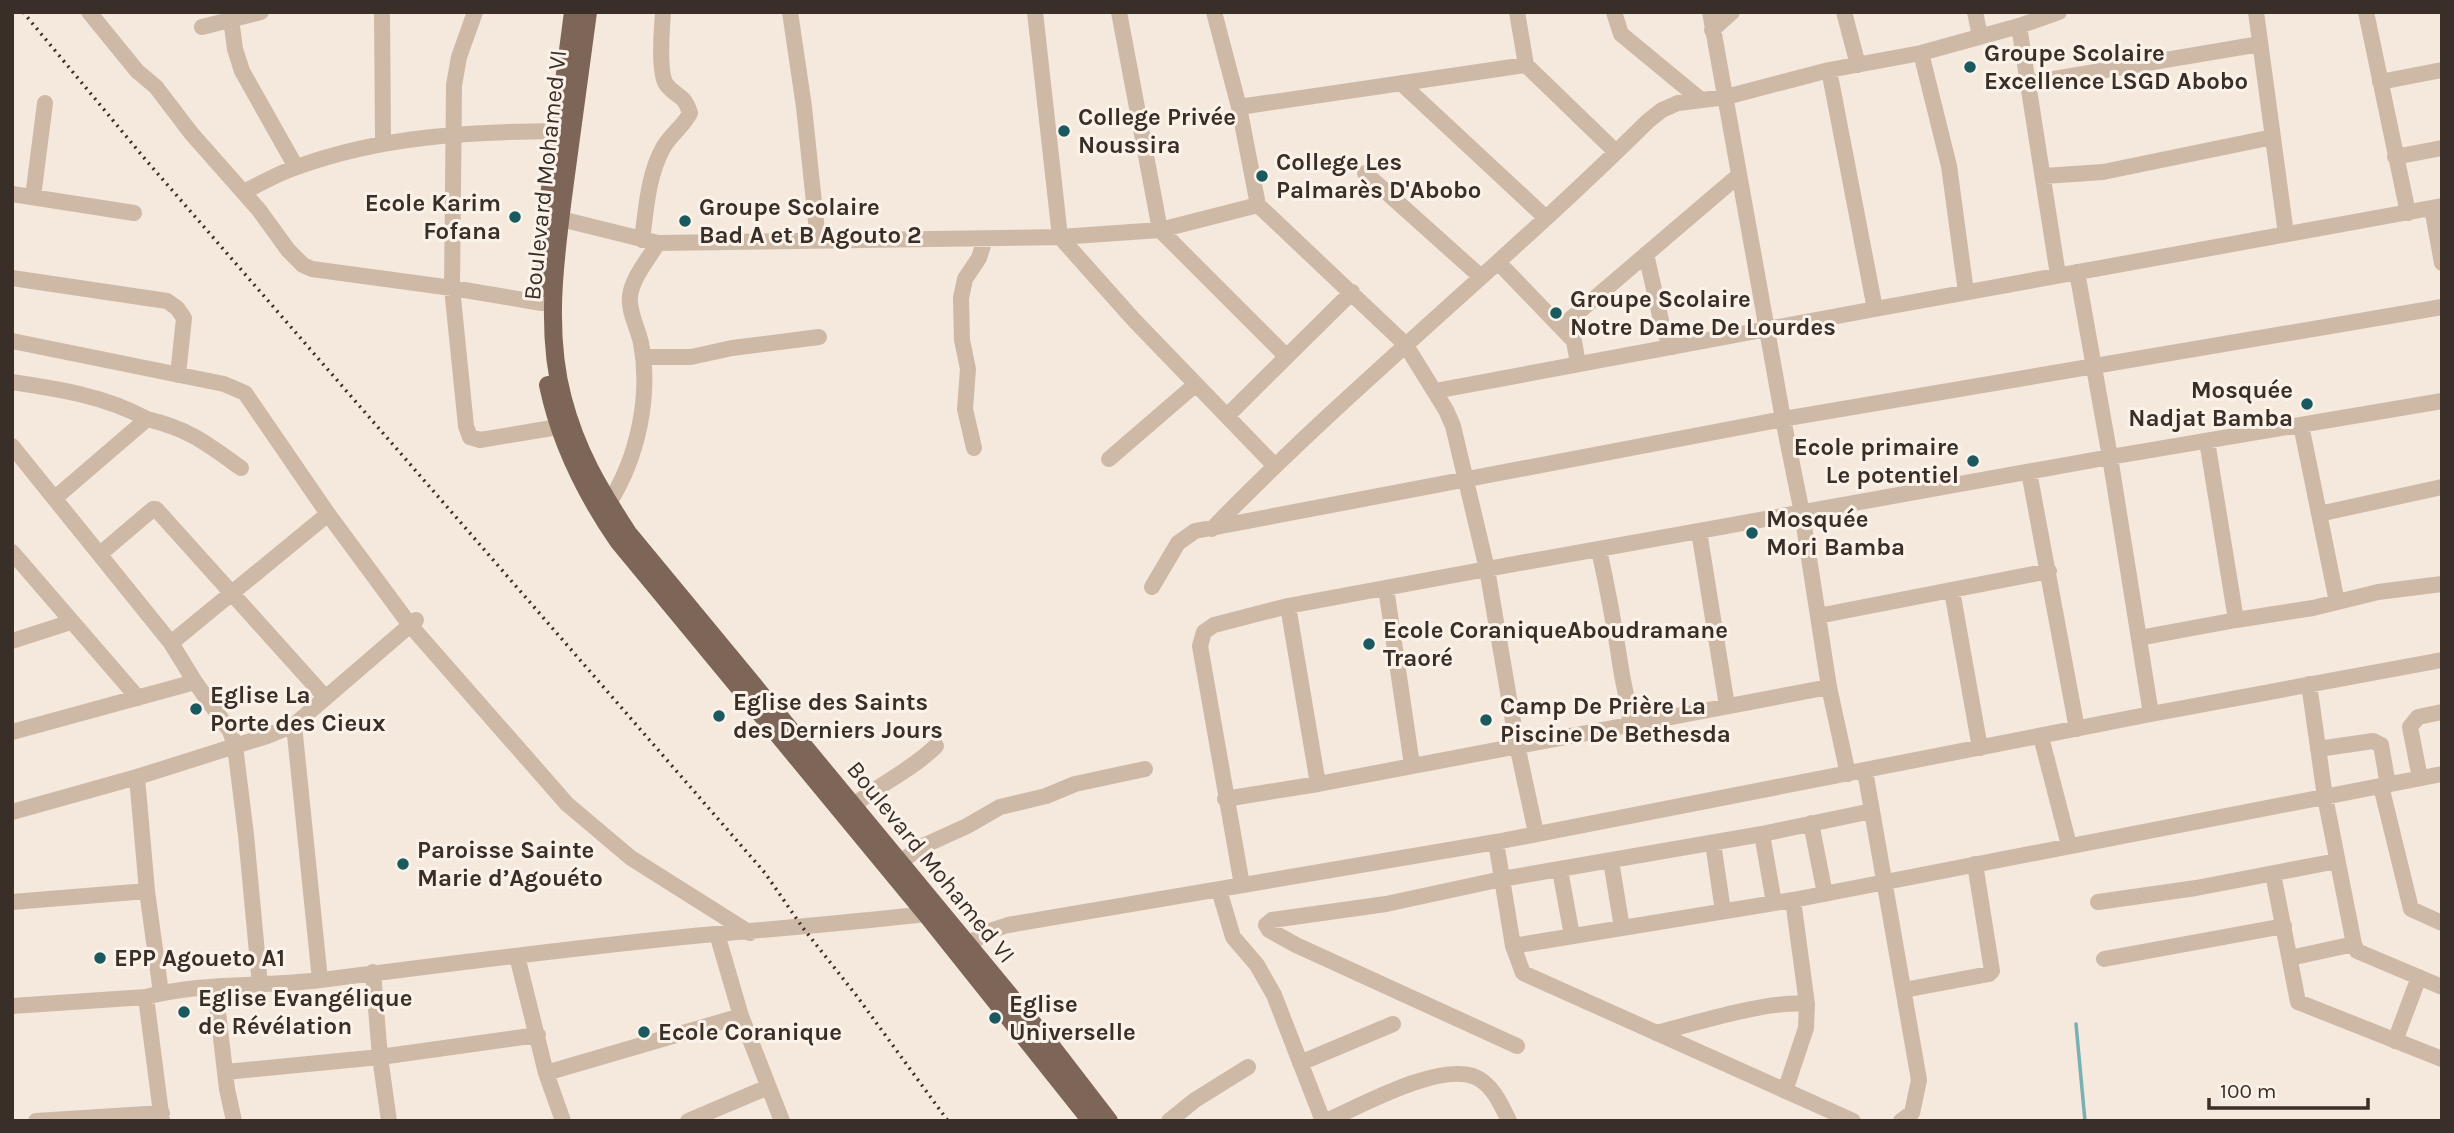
<svg xmlns="http://www.w3.org/2000/svg" width="2454" height="1133" viewBox="0 0 2454 1133" font-family="Karla,sans-serif">
  <style>
    .lines { fill: none; stroke-linecap: round; stroke-linejoin: round }
    .stream { stroke: #78b0b4; stroke-width: 3.5 }
    .minor { stroke: #ceb9a6; stroke-width: 16 }
    .major { stroke: #7d6558; stroke-width: 18 }
    .rail { stroke: #392e28; stroke-width: 3.5; stroke-dasharray: 2 5; stroke-linecap: butt }
    .poi-dot { fill: #19595f; stroke: #fbf3e9; stroke-width: 2.5 }
    .labels { text-anchor: middle; dominant-baseline: central; stroke-width: 6; stroke-linejoin: round; paint-order: stroke }
    .poi-label { font-size: 24px; font-weight: bold; fill: #392e28; stroke: #fbf3e9; text-anchor: start }
    .street-label { font-size: 24px; fill: #392e28; stroke: #fbf3e9 }
  </style>
  <rect width="100%" height="100%" fill="#f4e9dc"/>
  <g class="lines">
    <path class="stream" d="M2076,1024L2085,1121"/>
    <path class="minor" d="M89,12L137,71L156,87L191,133L259,210L288,250L303,265L312,269L452,288L542,303
      M382,12L383,143
      M475,12L459,57L454,85L452,288L466,426L470,437L480,440L558,427
      M790,12L804,107L818,241
      M1035,12L1060,237L1134,320L1274,465
      M1119,12L1160,230L1286,356
      M1214,12L1239,107L1258,205L1405,344L1446,410L1453,426L1487,569L1517,745L1536,833
      M1517,12L1526,65L1616,152
      M1614,12L1621,34L1701,100
      M1710,12L1783,419L1802,513L1829,687L1848,774
      M1844,12L1858,65
      M1975,12L1980,36
      M2256,12L2286,234
      M2366,12L2408,213
      M231,19L235,49L242,71L296,167
      M2019,26L2058,275
      M202,27L261,12
      M1712,30L1732,12
      M1921,53L1949,166L1966,292
      M1829,70L1875,309
      M2380,82L2442,70
      M1401,83L1546,218
      M2029,83L2260,44
      M1239,107L1526,65
      M2395,157L2442,148
      M1365,173L1481,277
      M2044,176L2103,172L2273,137
      M244,192C261,183 279,173 297,167C382,136 468,132 557,131
      M12,194L134,213
      M33,197L45,103
      M2432,208L2442,263
      M561,219L658,243L1060,237L1160,230L1258,205
      M642,240C646,210 648,175 663,148C670,135 683,127 690,113C684,93 675,97 666,84C658,71 662,28 663,12
      M1646,254L1663,329L1672,347
      M1498,262L1574,341L1578,364
      M2077,272L2110,457L2151,714
      M12,278L167,301L177,308L184,318L178,375
      M1561,327L1739,175
      M12,341L224,384L245,393L328,514L410,625L567,804L631,858L750,933
      M643,357H691L732,348L819,337
      M12,382C59,389 105,396 147,419L55,498
      M1435,391L1875,309L2442,206
      M1228,415L1352,292
      M147,419C189,429 206,443 241,468
      M2301,425L2337,602
      M2207,441L2236,620L2313,608L2378,592L2442,584
      M12,446L171,643L195,682L230,731L235,746L246,835L260,985
      M974,448L965,409L968,369L962,340L961,298L965,279L979,258L985,239
      M1109,459L1196,384
      M2029,472L2077,729
      M609,503C638,457 651,396 641,343C638,328 628,311 630,296C632,278 649,258 658,243
      M2319,514L2442,487
      M1212,529C1351,386 1507,261 1648,121L1662,110L1678,103L1726,97L1829,70L1921,53L2019,26L2059,12
      M1699,531L1727,706
      M1599,550C1608,590 1615,629 1621,669C1624,688 1629,704 1630,723
      M12,552L138,698
      M100,554L153,509H156L325,697
      M1152,587L1178,543L1195,531L1783,419L2442,307
      M1386,588L1412,765
      M1952,591L1980,748
      M1288,606L1318,784
      M1818,616L2049,571
      M2139,638L2236,620
      M12,641L71,622
      M171,643L328,514
      M2309,684L2325,797L2354,944L2357,951L2364,954L2442,987
      M294,725L320,980
      M12,732L195,682
      M2041,737L2069,845
      M2318,749L2373,741L2381,745L2388,785
      M1865,771L1919,1080L1912,1113L1901,1121
      M137,777L147,891L161,993
      M2420,778L2410,727L2418,717L2442,712
      M2381,786L2411,909L2442,923
      M1225,799L1318,784L1829,687
      M853,806C879,784 912,770 936,746
      M12,812L137,777L267,736L294,725L416,620
      M1811,823L1825,894
      M1762,834L1774,903
      M1496,842L1513,946L1523,973L1853,1121
      M1713,843L1723,911
      M1611,861L1622,928
      M900,862L923,846L967,826L1000,807L1046,796L1075,784L1145,769
      M1560,870L1572,936
      M2273,874L2298,1002L2442,1059
      M1242,885L1200,646L1204,632L1214,625L1288,606L1487,569L2110,457L2442,401
      M1219,890L1233,937L1257,965L1274,995L1323,1121
      M1793,900L1807,1004
      M12,902L147,891
      M2098,902L2196,888L2337,861
      M717,934L741,1016L782,1121
      M1513,946L1793,900L2442,774
      M959,952L986,932L1008,925L1496,842L2151,714L2442,660
      M517,956L546,1073L563,1121
      M2290,958L2354,944
      M2104,959L2284,926
      M373,972L380,1057L389,1121
      M215,987L227,1089L234,1121
      M1904,990L1989,974L1992,971L1975,864
      M146,997L162,1121
      M12,1006L146,997C202,982 263,987 320,980C451,964 583,946 715,934C786,928 856,922 926,914L935,911
      M1656,1033C1697,1023 1768,1000 1807,1004L1806,1028L1785,1091
      M2395,1041L2419,977
      M1517,1046L1296,945L1269,930L1266,925L1272,920L1386,904L1502,879L1762,834L1872,811
      M1300,1063L1393,1024
      M225,1072L380,1057L538,1035
      M546,1073L741,1016
      M36,1121L162,1113
      M688,1121L768,1087
      M1169,1121L1195,1100L1248,1067
      M1326,1121C1361,1106 1435,1064 1473,1076C1492,1083 1501,1104 1509,1121"/>
    <path class="major" d="M588,12C580,69 573,125 565,182C556,252 544,329 563,399C577,452 599,488 628,533L1049,1043L1109,1121
      M543,288L548,204L573,12
      M548,385C560,443 585,493 618,541L926,914L1091,1121"/>
    <path class="rail" d="M23,12L145,159L765,873L803,928L856,995L948,1121"/>
  </g>
  <g class="poi-dot">
    <circle cx="1970" cy="67" r="7"/>
    <circle cx="1064" cy="131" r="7"/>
    <circle cx="1262" cy="176" r="7"/>
    <circle cx="515" cy="217" r="7"/>
    <circle cx="685" cy="221" r="7"/>
    <circle cx="1556" cy="313" r="7"/>
    <circle cx="2307" cy="404" r="7"/>
    <circle cx="1973" cy="461" r="7"/>
    <circle cx="1752" cy="533" r="7"/>
    <circle cx="1369" cy="644" r="7"/>
    <circle cx="196" cy="709" r="7"/>
    <circle cx="719" cy="716" r="7"/>
    <circle cx="1486" cy="720" r="7"/>
    <circle cx="403" cy="864" r="7"/>
    <circle cx="100" cy="958" r="7"/>
    <circle cx="184" cy="1012" r="7"/>
    <circle cx="995" cy="1018" r="7"/>
    <circle cx="644" cy="1032" r="7"/>
  </g>
  <g class="labels">
    <g class="poi-label">
      <text x="1984" y="53">Groupe Scolaire<tspan x="1984" dy="28">Excellence LSGD Abobo</tspan></text>
      <text x="1078" y="117">College Privée<tspan x="1078" dy="28">Noussira</tspan></text>
      <text x="1276" y="162">College Les<tspan x="1276" dy="28">Palmarès D'Abobo</tspan></text>
      <text x="501" y="203" text-anchor="end">Ecole Karim<tspan x="501" dy="28">Fofana</tspan></text>
      <text x="699" y="207">Groupe Scolaire<tspan x="699" dy="28">Bad A et B Agouto 2</tspan></text>
      <text x="1570" y="299">Groupe Scolaire<tspan x="1570" dy="28">Notre Dame De Lourdes</tspan></text>
      <text x="2293" y="390" text-anchor="end">Mosquée<tspan x="2293" dy="28">Nadjat Bamba</tspan></text>
      <text x="1959" y="447" text-anchor="end">Ecole primaire<tspan x="1959" dy="28">Le potentiel</tspan></text>
      <text x="1766" y="519">Mosquée<tspan x="1766" dy="28">Mori Bamba</tspan></text>
      <text x="1383" y="630">Ecole CoraniqueAboudramane<tspan x="1383" dy="28">Traoré</tspan></text>
      <text x="210" y="695">Eglise La<tspan x="210" dy="28">Porte des Cieux</tspan></text>
      <text x="733" y="702">Eglise des Saints<tspan x="733" dy="28">des Derniers Jours</tspan></text>
      <text x="1500" y="706">Camp De Prière La<tspan x="1500" dy="28">Piscine De Bethesda</tspan></text>
      <text x="417" y="850">Paroisse Sainte<tspan x="417" dy="28">Marie d’Agouéto</tspan></text>
      <text x="114" y="958">EPP Agoueto A1</text>
      <text x="198" y="998">Eglise Evangélique<tspan x="198" dy="28">de Révélation</tspan></text>
      <text x="1009" y="1004">Eglise<tspan x="1009" dy="28">Universelle</tspan></text>
      <text x="658" y="1032">Ecole Coranique</text>
    </g>
    <g class="street-label">
      <text transform="translate(545 175) rotate(-84)">Boulevard Mohamed VI</text>
      <text transform="translate(931 862) rotate(51)">Boulevard Mohamed VI</text>
    </g>
  </g>
  <rect width="2454" height="1133" fill="none" stroke="#392e28" stroke-width="28"/>
  <path d="M2209 1098v10h159v-10" fill="none" stroke="#392e28" stroke-width="3.5"/>
  <text x="2220" y="1098" font-size="21" fill="#392e28" stroke="#fbf3e9" stroke-width="5" paint-order="stroke">100 m</text>
</svg>
